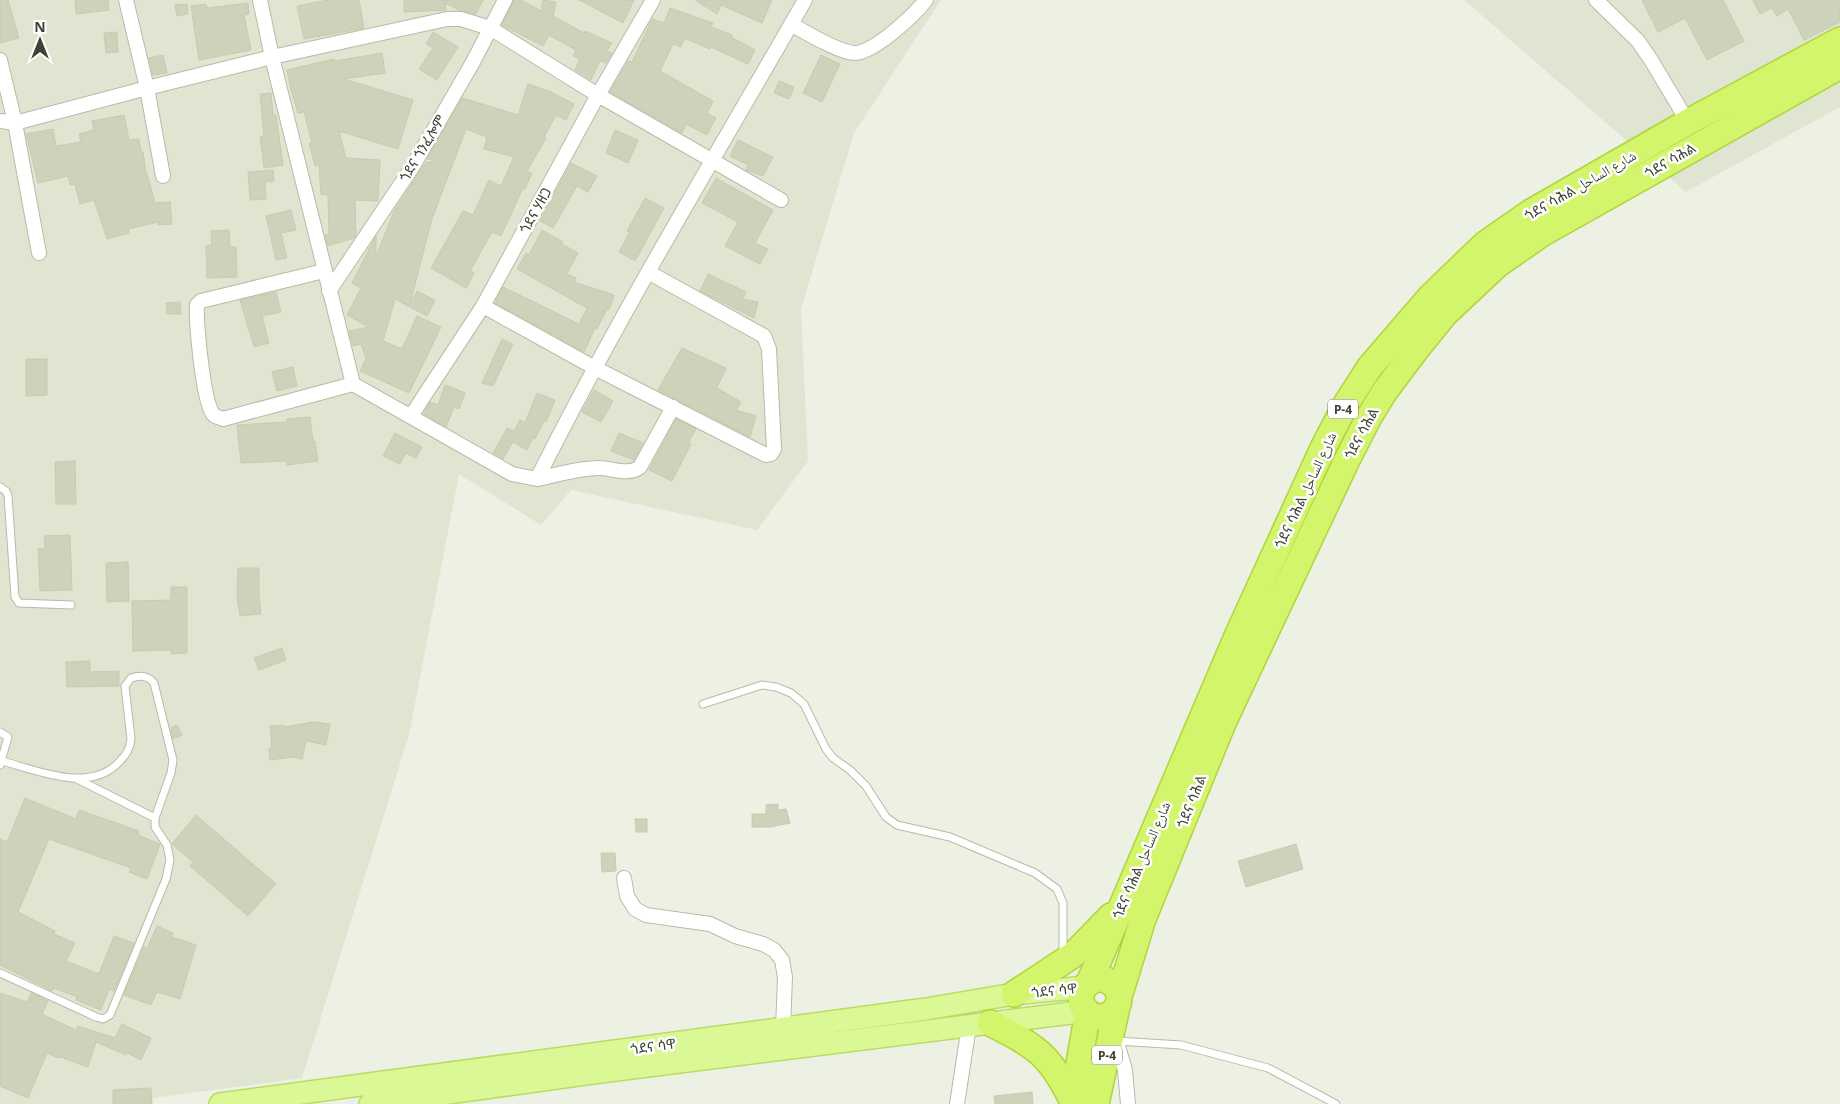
<svg xmlns="http://www.w3.org/2000/svg" width="1840" height="1104" viewBox="0 0 1840 1104" font-family="'Noto Sans','Noto Naskh Arabic','Noto Sans Ethiopic',sans-serif">
  <style>
    .residential { fill: #e0e5d2 }
    .building { fill: #cdd2ba; stroke: #c6ccae }
    .lines { fill: none; stroke-linecap: round; stroke-linejoin: round }
    .lane-casing { stroke: #b6bca7; stroke-width: 9 }
    .street-casing { stroke: #b6bca7; stroke-width: 16 }
    .primary-casing { stroke: #badc67; stroke-width: 24 }
    .highway-casing { stroke: #b2d33b; stroke-width: 28 }
    .lane { stroke: #fff; stroke-width: 7 }
    .street { stroke: #fff; stroke-width: 14 }
    .primary { stroke: #daf896; stroke-width: 21 }
    .highway { stroke: #d2f56b; stroke-width: 25 }
    .labels { text-anchor: middle; dominant-baseline: central; stroke-width: 5; stroke-linejoin: round; paint-order: stroke }
    .shield { fill: #fff; stroke: #797b71; stroke-width: 1 }
    .shield-label { font-size: 12px; font-weight: bold; fill: #404334 }
    .street-label { font-size: 14px; fill: #404334; stroke: #fff }
  </style>
  <rect width="100%" height="100%" fill="#edf1e4"/>
  <path class="residential" d="M0,0H941L854,133L801,309L808,461L757,530L571,490L541,525L459,474L409,735L302,1078L108,1104H0Z
    M1464,0H1840V107L1686,192Z"/>
  <path class="building" d="M0,0H8L19,38L0,43Z
    M75,0H108L109,10L76,14Z
    M328,0H359L364,28L304,39L297,6Z
    M404,0H483L476,14L459,10L445,3L446,10L404,12Z
    M514,0H521L541,11L543,0L556,2L553,16L584,33L585,31L612,43L607,51L612,53L606,63L600,61L591,80L575,70L580,59L573,56L576,50L549,35L543,46L502,25Z
    M579,0H634L623,23Z
    M695,0H772L762,23L721,5L717,14Z
    M1642,0H1723L1744,41L1707,60L1685,18L1658,32Z
    M1753,0H1840V22L1804,40L1788,9L1777,16L1772,8L1760,14Z
    M248,3L249,14L244,15L251,50L199,60L191,6L206,4L207,8Z
    M187,4L188,14L177,16L175,5Z
    M670,8L713,23L711,27L732,35L731,37L755,50L748,64L711,47L710,49L684,38L681,47L673,44L660,71L713,101L707,113L716,118L707,135L686,124L682,133L610,92L628,61L632,62L652,19L664,23Z
    M117,32L118,52L106,53L104,33Z
    M433,32L458,47L437,80L419,69L433,48L426,44Z
    M382,53L385,73L344,79L413,100L398,149L339,131L346,158L380,160L378,201L355,200L356,234L354,238L328,246L325,235L329,234L328,195H321L319,165L315,166L309,143H312L304,112L298,113L291,90L287,70L334,59L335,61Z
    M163,55L167,73L153,75L149,58Z
    M821,55L840,64L822,102L803,93Z
    M779,81L794,87L789,99L774,93Z
    M528,84L551,92L574,104L566,120L556,115L544,137L546,138L527,171L532,173L525,189L523,188L501,236L492,232L470,271L474,273L466,288L431,268L463,211L473,215L489,180L501,186L514,157L484,149L487,137L466,129L432,219L410,304L417,291L435,300L427,316L395,299L383,341L402,349L417,316L441,327L409,393L360,371L366,358L361,344L353,346L349,331L369,327L347,315L361,288L352,283L372,243L376,236V257L394,211L426,162H432L433,160L427,159L462,98L518,115Z
    M271,93L273,115H276L283,165L264,168L260,137L264,136L260,94Z
    M124,115L129,140L139,139L141,152H143L146,173H147L155,203L170,202L172,224L158,225V222L128,229L129,233L107,239L94,200L80,204L75,184L70,185L68,176L38,183L26,134L53,129L56,146L81,142L79,134L94,130L92,121Z
    M615,130L638,140L628,163L606,153Z
    M738,140L773,157L763,176L746,170L748,165L730,156Z
    M571,163L597,176L588,192L577,186L553,228L540,221Z
    M273,170L274,181L265,182L266,199L250,200L248,172Z
    M716,178L773,210L755,243L768,249L760,264L725,246L738,222L702,203Z
    M645,198L664,208L635,261L619,252L630,232L627,231Z
    M291,210L296,230L281,233L287,258L276,260L266,216Z
    M229,230L230,247H236L237,277L207,278L206,246L212,245L211,231Z
    M542,230L563,242L562,244L578,253L567,274L576,278L574,282L614,295L609,310L607,309L597,329L595,328L584,352L495,303L503,287L579,324L587,308L517,269L526,253L529,255Z
    M708,274L746,292L743,299L758,302L754,318L700,291Z
    M276,292L281,312L262,316L269,343L254,347L240,300Z
    M180,302L181,314H167L166,303Z
    M502,339L513,344L493,386L482,383Z
    M682,348L726,368L717,388L741,402L736,410L756,416L750,437L658,390Z
    M26,359H47V395L26,396Z
    M293,367L297,386L277,391L272,372Z
    M445,385L465,393L459,409L454,407L446,427L424,414L430,402L438,405Z
    M594,390L613,401L601,422L582,412Z
    M537,393L555,400L546,422L544,421L535,439L533,438L527,450L513,442L503,459L493,453L507,428L514,431L520,420L525,423Z
    M310,417L313,442L315,441L318,461L287,465V461L241,463L237,425L287,422V419Z
    M676,419L696,429L688,443L691,444L672,481L649,470Z
    M395,433L422,447L416,458L406,453L400,464L383,456Z
    M619,433L643,443L634,460L611,451Z
    M75,461L76,504H56L55,462Z
    M70,535L72,590L40,591L38,549H45L44,536Z
    M128,562L129,601L107,602L106,563Z
    M238,568H259V596L261,614L240,616L237,596Z
    M171,587H187V653L171,654V650L133,651L132,601L171,600Z
    M282,648L286,660L259,670L254,658Z
    M90,661V672L119,671V686L67,687L66,662Z
    M314,722L330,724L326,745L306,741L302,759L293,757L270,760L269,748H272L270,726L284,725V727Z
    M177,725L182,735L173,739L171,728Z
    M25,798L76,819L79,810L139,831L138,835L160,844L147,879L129,872L131,868L49,839L18,912L55,931L54,934L75,943L66,961L99,974L114,936L134,943L114,991L109,989L101,1010L76,1000L77,997L54,988L52,991L0,965V839L7,842Z
    M778,804V810L786,809L790,823L770,827H752V814H766V805Z
    M196,815L276,884L248,916L190,866L193,862L172,844Z
    M635,819H647V832H636Z
    M1296,844L1303,869L1246,887L1238,861Z
    M601,853H615L616,871L602,872Z
    M157,926L173,933L172,937L196,945L180,999L157,992L151,1005L124,995L144,947L147,949Z
    M0,993L27,1002L31,993L48,1001L42,1014L76,1030L78,1026L115,1038L122,1024L151,1038L141,1060L127,1053L126,1055L96,1042L88,1067L60,1057L59,1058L47,1053L28,1098L0,1086Z
    M151,1088L152,1104H113V1090Z
    M1032,1092L1033,1104H995L994,1096Z"/>
  <g class="lines">
    <defs>
      <path id="lane" d="M0,487L6,491L8,496L15,597L19,603L71,605
        M703,704L762,685L776,687L791,693L804,704L826,749L833,758L850,770L866,786L886,817L897,825L950,837L1035,873L1057,889L1063,903V954
        M0,732L8,737L0,765
        M77,779L155,818
        M0,973L96,1017L103,1019L110,1015L166,879L170,860L167,845L155,827V818L171,773L173,760L154,683C147,675 140,675 131,678L125,686L131,739C130,749 126,755 119,762C90,794 36,770 2,761
        M1117,1041L1181,1045L1268,1068L1336,1104"/>
      <path id="street" d="M126,0L147,88L163,176
        M260,0L272,57L353,384L223,419C219,417 215,417 213,414C203,401 196,323 197,305L201,301L324,271
        M1596,0L1638,41L1651,60L1688,122
        M791,24C805,32 840,53 855,53C875,52 913,16 926,0
        M0,60L15,123L39,253
        M0,121L15,123L147,88L272,57L447,19H461L490,28L598,95L781,200
        M329,291L413,166L473,62L505,0
        M483,306L595,368L766,455L771,454L774,449L769,349L764,336L648,272
        M353,384L512,474L537,479C619,315 714,159 805,0
        M411,416L483,306L598,95L653,0
        M537,479C557,475 578,468 599,468C612,468 628,476 640,467L673,407
        M624,878L627,896L635,909L646,915L710,924L735,936L763,944L774,950L782,960L785,977L783,1029
        M1115,1036L1125,1070L1128,1104
        M957,1104L969,1026"/>
      <path id="primary" d="M220,1104L926,1009L1014,994L1085,987
        M370,1104L600,1072L1087,1011"/>
      <path id="highway" d="M1081 998a19 19 0 1 1 38 0a19 19 0 1 1-38 0Z
        M1089,983L1238,634L1323,448L1346,404L1369,368L1431,296L1485,244L1531,212L1688,122L1840,40
        M1014,994L1073,955L1111,916
        M1119,997L1143,919L1223,723L1346,462L1369,417L1385,391L1415,351L1445,314L1497,265L1543,233L1840,66
        M990,1023C1035,1046 1049,1053 1072,1100
        M1072,1103L1088,1012
        M1096,1104L1117,1007"/>
    </defs>
    <use href="#lane" class="lane-casing"/>
    <use href="#street" class="street-casing"/>
    <use href="#primary" class="primary-casing"/>
    <use href="#highway" class="highway-casing"/>
    <use href="#lane" class="lane"/>
    <use href="#street" class="street"/>
    <use href="#primary" class="primary"/>
    <use href="#highway" class="highway"/>
  </g>
  <g class="labels">
    <g class="shield">
      <rect x="1328" y="399.5" width="30" height="19" rx="4"/>
      <rect x="1092" y="1045.5" width="30" height="19" rx="4"/>
    </g>
    <g class="shield-label">
      <text x="1343" y="409">P-4</text>
      <text x="1107" y="1055">P-4</text>
    </g>
    <g class="street-label">
      <text transform="translate(422 148) rotate(-59)">ጎደና ጎንፈሎም</text>
      <text transform="translate(1670 160) rotate(-30)">ጎደና ሳሕል</text>
      <text transform="translate(1580 185) rotate(-30)">ጎደና ሳሕል شارع الساحل</text>
      <text transform="translate(535 210) rotate(-61)">ጎደና ሃዘጋ</text>
      <text transform="translate(1361 433) rotate(-62)">ጎደና ሳሕል</text>
      <text transform="translate(1305 490) rotate(-65)">ጎደና ሳሕል شارع الساحل</text>
      <text transform="translate(1191 801) rotate(-68)">ጎደና ሳሕል</text>
      <text transform="translate(1141 860) rotate(-67)">ጎደና ሳሕል شارع الساحل</text>
      <text transform="translate(1054 990) rotate(-6)">ጎደና ሳዋ</text>
      <text transform="translate(653 1046) rotate(-8)">ጎደና ሳዋ</text>
    </g>
  </g>
  <g transform="translate(40 40)" stroke="#ffffff" stroke-width="4" paint-order="stroke">
  <path d="M0-4L9 19L0 12L-9 19Z" fill="#404334"/>
  <text y="-8" font-size="14" font-weight="bold" text-anchor="middle" fill="#404334">N</text>
  </g>
</svg>
